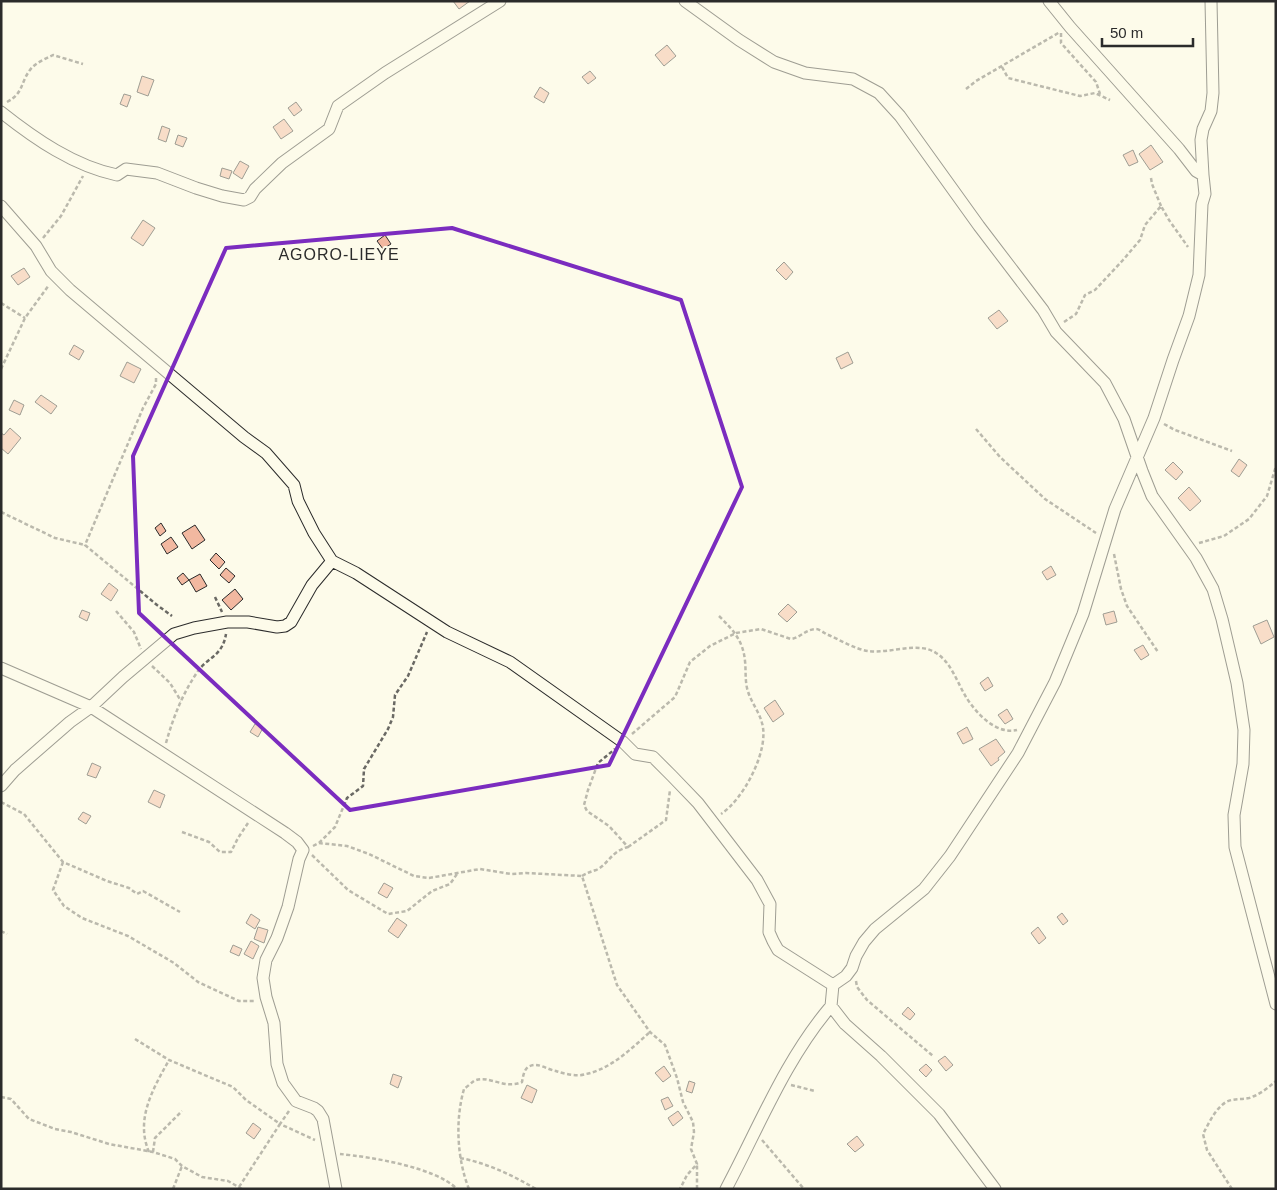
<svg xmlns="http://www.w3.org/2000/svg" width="1277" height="1190" viewBox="0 0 1277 1190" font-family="Arial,sans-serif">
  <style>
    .building { fill: #f2b8a0; stroke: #2b2b2b }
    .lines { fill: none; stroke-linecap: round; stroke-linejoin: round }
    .street-casing { stroke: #2b2b2b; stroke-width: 13 }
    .path { stroke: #6a6964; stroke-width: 2.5; stroke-dasharray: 4 2.5; stroke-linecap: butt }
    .street { stroke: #fdfbea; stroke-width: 11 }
    .marked { fill: none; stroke: #7b2cbf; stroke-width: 4; stroke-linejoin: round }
    .labels { text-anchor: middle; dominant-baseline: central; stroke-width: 4; stroke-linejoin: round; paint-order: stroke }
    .quarter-label { font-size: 16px; letter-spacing: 1px; fill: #2b2b2b; stroke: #fdfbea }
  </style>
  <rect width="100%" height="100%" fill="#fdfbea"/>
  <path class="building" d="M453,1H470L459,9Z
    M667,45L676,56L664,66L655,55Z
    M590,71L596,78L588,84L582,77Z
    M142,76L154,80L148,96L137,92Z
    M540,87L549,93L544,103L534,97Z
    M124,94L131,96L127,107L120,104Z
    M296,102L302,110L294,116L288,108Z
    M284,119L293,131L281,139L273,127Z
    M162,126L170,129L166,142L158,139Z
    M178,135L187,138L183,147L175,144Z
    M1151,145L1163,162L1150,170L1139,154Z
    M1133,150L1138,162L1129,166L1123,155Z
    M240,161L249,166L242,179L233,173Z
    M222,168L232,171L229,179L220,176Z
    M143,220L155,228L143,246L131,238Z
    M385,235L391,244L383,249L377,241Z
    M784,262L793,272L786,280L776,270Z
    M24,268L30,277L18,285L11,276Z
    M999,310L1008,321L997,329L988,318Z
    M74,345L84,351L79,360L69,354Z
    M848,352L853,363L841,369L836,358Z
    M127,362L141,369L134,383L120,376Z
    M41,395L57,406L51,414L35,402Z
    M14,400L24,405L20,415L9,410Z
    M10,428L21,438L8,454L1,448V433L4,435Z
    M1239,459L1247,465L1239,477L1231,471Z
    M1173,462L1183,472L1176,480L1165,470Z
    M1189,487L1201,501L1190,511L1178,498Z
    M161,523L166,531L160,536L155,528Z
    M195,525L205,540L192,549L182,533Z
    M171,537L178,547L167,554L161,544Z
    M216,553L225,562L219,569L210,560Z
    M1051,566L1056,575L1047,580L1042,572Z
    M226,568L235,576L229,583L220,575Z
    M183,573L189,580L182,585L177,578Z
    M200,574L207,586L196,592L189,580Z
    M109,583L118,590L111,601L101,594Z
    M235,589L243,599L231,610L222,600Z
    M788,604L797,612L787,622L778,614Z
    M82,610L90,613L87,621L79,617Z
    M1114,611L1117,622L1106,625L1103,614Z
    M1267,620L1274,637L1261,644L1253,626Z
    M1143,645L1149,655L1141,660L1134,650Z
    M988,677L993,686L985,691L980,683Z
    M775,700L784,714L773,722L764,708Z
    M1007,709L1013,719L1005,724L998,715Z
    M255,724L263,728L258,737L250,732Z
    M967,727L973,739L963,744L957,733Z
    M996,739L1005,752L998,758L999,760L991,766L979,749Z
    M92,763L101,767L96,778L87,775Z
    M154,790L165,795L160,808L148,802Z
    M83,812L91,816L86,824L78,819Z
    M384,883L393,888L387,898L378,893Z
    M1062,913L1068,921L1063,925L1057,917Z
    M251,914L260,920L255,929L246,923Z
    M397,918L407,925L398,938L388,931Z
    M258,927L268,930L264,943L254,939Z
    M1038,927L1046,938L1039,944L1031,933Z
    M251,941L259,946L253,959L244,954Z
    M233,945L242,949L239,956L230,952Z
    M908,1007L915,1014L910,1020L902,1014Z
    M945,1056L953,1065L946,1071L938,1061Z
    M926,1064L932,1070L926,1077L919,1070Z
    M664,1066L671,1076L663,1082L655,1073Z
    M393,1074L402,1077L398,1088L390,1084Z
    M689,1081L695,1083L692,1093L686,1091Z
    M527,1085L537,1090L532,1103L521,1098Z
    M668,1097L673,1106L665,1110L661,1100Z
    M678,1111L683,1118L673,1126L668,1118Z
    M253,1123L261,1129L254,1139L246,1133Z
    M857,1136L864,1145L855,1152L847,1144Z"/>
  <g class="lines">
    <defs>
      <path id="street" d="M685,1L739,40L774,62L805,73L853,79L879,93L900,116L979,226L1043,310L1056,332L1105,383L1124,419L1142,471L1152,496L1196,558L1213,589L1222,619L1237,683L1244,730L1243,764L1234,815L1235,847L1276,1004
        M1,112C35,139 74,166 117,175L126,169L157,173L196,188L222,196L244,200L250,197L255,189L282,163L329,129L338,106L385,73L500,1
        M1203,175L1201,140L1203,129L1211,111L1213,93L1211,1
        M1,206L36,246L51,271L70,290L244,437L266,453L294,485L298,501L314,533L332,561L356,573L447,632L510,662L623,742L635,754L653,757L672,776L698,803L757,880L770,904L769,932L773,941L778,950L833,985
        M1,668L91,707L285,833L297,842L303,850L299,859L288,907L277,938L266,960L263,978L266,997L274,1023L277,1064L283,1083L296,1101L314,1108L318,1111L323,1119L336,1189
        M1,786L15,770L70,722L91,707L123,677L174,634L194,628L227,622H248L277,627L285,626L291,622L312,585L332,561
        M833,985L846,976L852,968L856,956L864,942L875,929L924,889L950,856L1018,753L1055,682L1083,614L1115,509L1154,418L1173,360L1189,316L1199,275L1202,204L1205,194L1203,175L1196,171L1179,149L1070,27L1049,1
        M833,985L831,1006L845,1024L881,1056L939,1114L995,1189
        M726,1189C759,1127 785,1060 831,1006"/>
    </defs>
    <use href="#street" class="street-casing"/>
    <path class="path" d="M1061,33V43L1096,82L1100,94
      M1002,67L1008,78L1080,96L1095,93L1110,100
      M966,89L976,81L1060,32
      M7,102C24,93 20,83 30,70C35,63 45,59 53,55L83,64
      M1151,178L1152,184L1161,206
      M43,238L61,216L83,176
      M1,303L25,318
      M1064,322L1076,314L1085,295L1095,290L1123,260L1140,240L1145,225L1161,206L1169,220L1188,247
      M1,369L25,318L49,285
      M156,378V384L143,408L85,545L157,605L172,616
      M1164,424L1175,430L1232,451
      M976,429L1000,457L1045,499L1096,533
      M1,512L55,538L85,545
      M1199,543L1224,536L1249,519L1267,496L1276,466
      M1114,554L1121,589L1127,606L1158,652
      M215,597L222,612
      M116,611L134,632L141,649
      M719,616C733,630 743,640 745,661C746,670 745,679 747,688C750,701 759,711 762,723C770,750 743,800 721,814
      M152,666L170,683L181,701
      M632,734L675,697L690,662L710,646L736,633L761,629L791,639C800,638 806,629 816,629C819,629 823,632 826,634C839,639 854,649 868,651C889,654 919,641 936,653C951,662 957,682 966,697C976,713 996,735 1017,730
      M166,743C173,718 182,695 196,674C206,657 222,658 226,634
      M1,802L24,814L63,862L107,881L129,888L137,894L143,891L180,912
      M182,832L209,842L220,852H231L238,838L248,823
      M319,843L335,827L347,798L363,786L364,769L388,729L393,717L395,695L408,676L427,632
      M313,846L319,843L347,846L369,854L414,876L429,878L480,869L511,874L526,873L582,876L617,985L650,1032L665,1045L677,1078L683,1102L693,1122L694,1132L691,1149L697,1164L687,1175L680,1189
      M628,847L666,820L670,790
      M312,855L348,890L388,914L407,911L432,891L450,884L457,874
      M63,862L53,890L64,906L82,918L128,936L174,963L198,982L239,1001H256
      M582,876C587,873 590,872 596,870C608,865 611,851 628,847L609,826L587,811L584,805L588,790L598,763L615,749
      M1,931L7,934
      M856,981L857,987L867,1000L933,1056
      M135,1039L169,1060L233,1087L246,1100L280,1124L239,1187
      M791,1085L815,1091
      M1,1097L11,1099L29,1119L55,1129L71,1132L109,1144L153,1152L175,1159L182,1166L202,1177L228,1181L242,1189
      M289,1111L280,1124L315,1140
      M762,1140L804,1189
      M149,1152C135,1119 153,1089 169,1060
      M153,1152L155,1138L182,1111
      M340,1154C371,1157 435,1167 457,1189
      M460,1158C487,1163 512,1175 536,1189
      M173,1189L182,1166
      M469,1189C457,1159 455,1120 464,1089C467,1087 471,1083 474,1081C488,1074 504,1090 522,1082C523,1077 524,1068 530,1066C538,1062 548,1070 556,1071C565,1074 577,1077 586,1074C611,1069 632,1048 650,1032
      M697,1189V1165
      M1232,1189L1207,1150L1203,1134C1209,1123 1215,1109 1226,1102C1234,1098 1241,1100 1249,1098C1259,1095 1268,1088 1276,1081"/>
    <use href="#street" class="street"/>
  </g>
  <path d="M0 0H1277V1190H0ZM452,228L681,300L742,487L609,765L350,810L139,613L133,456L226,248Z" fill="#fdfbea" fill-opacity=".55" fill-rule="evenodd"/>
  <path class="marked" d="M452,228L681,300L742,487L609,765L350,810L139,613L133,456L226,248Z"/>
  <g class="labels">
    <g class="quarter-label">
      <text x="339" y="254">AGORO-LIEYE</text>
    </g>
  </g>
  <rect width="1277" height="1190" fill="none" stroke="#2b2b2b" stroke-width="5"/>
  <path d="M1102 38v8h91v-8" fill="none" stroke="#2b2b2b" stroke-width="2.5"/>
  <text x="1110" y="38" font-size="15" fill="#2b2b2b" stroke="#fdfbea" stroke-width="4" paint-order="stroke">50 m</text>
</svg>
